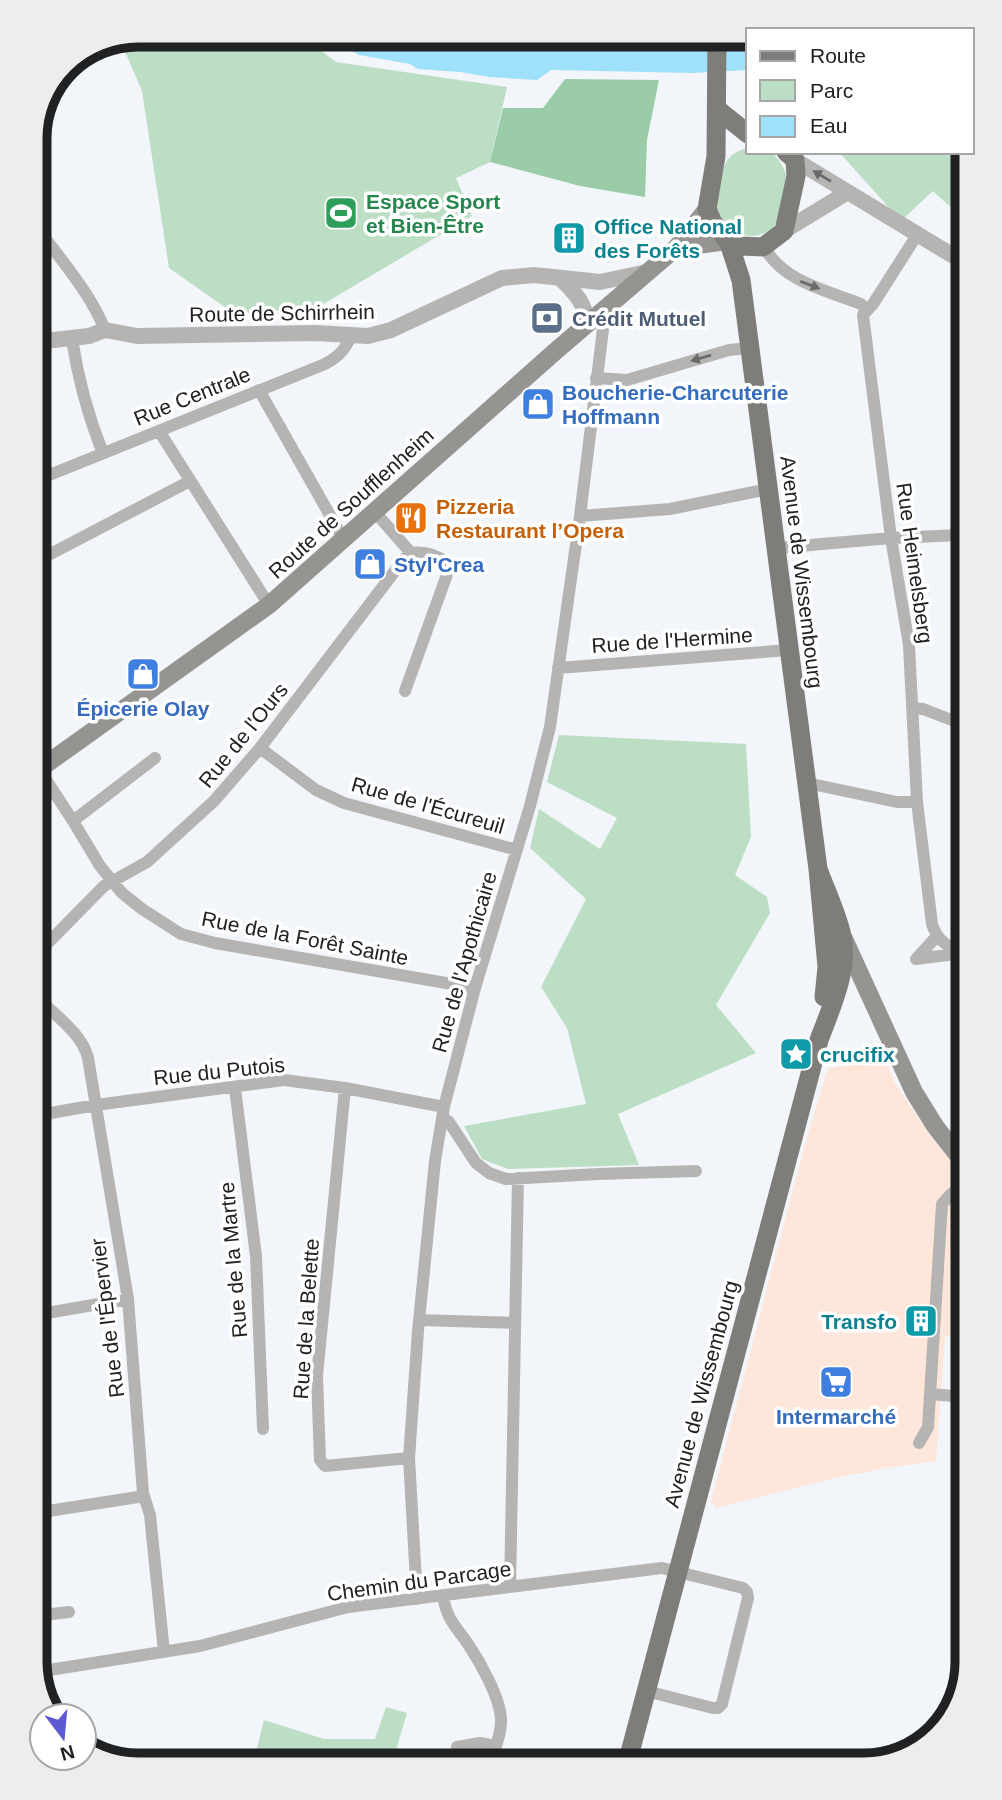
<svg xmlns="http://www.w3.org/2000/svg" width="1002" height="1800" viewBox="0 0 1002 1800" font-family="Helvetica,sans-serif">
  <style>
    .commercial { fill: #fee6db }
    .green { fill: #bcdec4 }
    .forest { fill: #99cca7 }
    .water { fill: #9fe1fa }
    .lines { fill: none; stroke-linecap: round; stroke-linejoin: round }
    .minor { stroke: #b5b4b2; stroke-width: 12 }
    .tertiary { stroke: #b5b4b2; stroke-width: 16 }
    .secondary { stroke: #959491; stroke-width: 18 }
    .primary { stroke: #7e7d79; stroke-width: 19 }
    .oneway { fill: #6a6a6a }
    .labels { text-anchor: middle; dominant-baseline: central; stroke-width: 7; stroke-linejoin: round; paint-order: stroke }
    .leisure-label { font-size: 21px; font-weight: bold; fill: #27864d; stroke: #fff; text-anchor: start }
    .culture-label { font-size: 21px; font-weight: bold; fill: #0d838f; stroke: #fff; text-anchor: start }
    .street-label { font-size: 21px; fill: #202123; stroke: #fff }
    .service-label { font-size: 21px; font-weight: bold; fill: #4e5e75; stroke: #fff; text-anchor: start }
    .shop-label { font-size: 21px; font-weight: bold; fill: #366cbe; stroke: #fff; text-anchor: start }
    .food-label { font-size: 21px; font-weight: bold; fill: #c56008; stroke: #fff; text-anchor: start }
    .rim { fill: none; stroke: #202123; stroke-width: 9 }
  </style>
  <rect width="100%" height="100%" fill="#f2f6fa"/>
  <path class="commercial" d="M886,1060L895,1083L929,1134L964,1178L965,1327L945,1337L936,1461L887,1468L836,1478L716,1508L711,1501L804,1147L828,1068Z"/>
  <path class="green" d="M138,35H300L336,62L507,87L490,162L456,178L472,216L320,306L236,315L169,268L142,91L121,42Z
    M748,148V152H771C780,160 786,169 787,181C784,194 782,211 776,223C773,229 765,233 759,235C742,239 720,229 717,210C716,205 718,198 719,194C722,171 722,154 748,148Z
    M839,152H959L960,216L933,191L904,218L892,211Z
    M559,735L746,744L751,837L735,875L767,897L770,913L716,1005L756,1053L618,1114L639,1165L508,1169L482,1159L464,1126L586,1104L567,1028L541,987L586,899L530,848L539,809L600,849L617,818L547,782Z
    M386,1707L407,1713L393,1760L404,1762L253,1764L264,1720L324,1739H375Z"/>
  <path class="forest" d="M565,79L659,80L647,140L645,197L580,186L490,162L503,108H543Z"/>
  <path class="water" d="M324,35H364L379,40L420,43L530,47H582L599,45L677,42L748,45V70L693,73L551,70L537,80L489,77L460,72L418,69L410,64L359,55L342,46L338,42Z"/>
  <g class="lines">
    <path class="minor" d="M36,226C60,259 90,292 105,330
      M764,247C784,282 825,290 861,304L866,310
      M72,339C78,378 88,416 103,453
      M596,378L627,380L729,350L749,348
      M259,390L344,540
      M159,431L269,605
      M37,480L325,364C338,357 345,350 351,336
      M580,516L670,509L768,489
      M776,548L891,538L961,535
      M37,561L190,481
      M558,668L789,650
      M405,691L449,569L448,563C437,555 424,551 411,553
      M912,708L923,709L962,724
      M260,748L316,790L344,803L517,850
      M39,769L73,821L100,866L122,893L142,909L181,934L215,943L475,988
      M807,783L897,802H917L909,645L891,538L863,315L873,304L917,235
      M917,802L932,924C937,940 948,948 963,953
      M73,821L155,758
      M937,936L916,959L963,953
      M39,952L104,886L147,862L214,801L260,748L404,559L411,553L375,512
      M40,1000C57,1017 82,1034 88,1058L128,1299L143,1493L150,1515L164,1652
      M235,1088L256,1256L263,1429
      M345,1088L317,1376L320,1460L325,1466L409,1458
      M40,1116L45,1114L96,1105L284,1080L345,1088L444,1107
      M442,1117L449,1122L476,1163L489,1173L506,1179L598,1174L696,1171
      M41,1314L128,1299
      M419,1320L515,1323
      M931,1394L965,1397
      M919,1443L928,1427L942,1204L951,1194L964,1186
      M42,1512L138,1497L143,1493
      M510,1587L518,1178
      M443,1596C447,1620 455,1625 468,1644C480,1662 500,1697 501,1719C502,1732 495,1748 491,1761
      M417,1599L409,1458L418,1331L435,1161L444,1107L475,988L530,806L550,727L580,516L604,321L600,313
      M43,1615L69,1612
      M43,1671L200,1646L348,1607L662,1568L743,1588L747,1592L748,1598L722,1704L718,1708H713L646,1691
      M457,1747L480,1743L495,1746"/>
    <path class="tertiary" d="M795,160L960,260
      M784,231L848,192
      M560,278C575,293 584,301 588,324
      M36,342L89,336L105,330L137,336L315,333L368,336L391,330L502,278L534,275L600,282L647,272"/>
    <path class="secondary" d="M676,248L727,241
      M38,770L269,605L558,349L676,248L707,209
      M844,939L914,1092L935,1126L964,1163"/>
    <path class="primary" d="M717,35L716,156L707,209L712,221L729,243L742,246L763,247L784,231L796,176L795,160L786,152
      M717,109L748,134
      M729,243L741,280L818,869L827,967L824,997
      M628,1760L819,1040C831,1008 849,970 842,936C837,913 826,891 818,869"/>
  </g>
  <defs><path id="oneway-solid" d="M-6-.8H1V-3.2L6.5 0L1 3.2V.8H-6Z" transform="scale(1.75)"/></defs>
  <g class="oneway">
    <use href="#oneway-solid" transform="translate(822 176) rotate(-149)"/>
    <use href="#oneway-solid" transform="translate(810 285) rotate(21)"/>
    <use href="#oneway-solid" transform="translate(701 358) rotate(164)"/>
  </g>
  <defs>
    <symbol id="stadium-square" viewBox="-11 -11 22 22"><rect x="-9" y="-9" width="18" height="18" rx="4" fill="#2e9e5b" stroke="#fff"/><path d="M0-5a6.5 5 0 1 0 0 10a6.5 5 0 1 0 0-10ZM-3.5-1.8h7v3.6h-7Z" fill="#fff"/></symbol>
    <symbol id="building-square" viewBox="-11 -11 22 22"><rect x="-9" y="-9" width="18" height="18" rx="4" fill="#0f9aa8" stroke="#fff"/><path d="M-4-6H4V6H1V3H-1V6H-4ZM-2.5-4.3h1.7v1.8h-1.7ZM.8-4.3h1.7v1.8H.8ZM-2.5-1h1.7V.8h-1.7ZM.8-1h1.7V.8H.8Z" fill="#fff"/></symbol>
    <symbol id="bank-square" viewBox="-11 -11 22 22"><rect x="-9" y="-9" width="18" height="18" rx="4" fill="#5c6f8a" stroke="#fff"/><path d="M-6-4H6V4H-6ZM0-2.3a2.3 2.3 0 1 0 0 4.6a2.3 2.3 0 1 0 0-4.6Z" fill="#fff"/></symbol>
    <symbol id="shop-square" viewBox="-11 -11 22 22"><rect x="-9" y="-9" width="18" height="18" rx="4" fill="#3f7fe0" stroke="#fff"/><path d="M-5-2.5h2.3a2.7 3.5 0 0 1 5.4 0H5L5.5 6h-11ZM-1.5-2.5h3a1.5 2.3 0 0 0-3 0Z" fill="#fff"/></symbol>
    <symbol id="restaurant-square" viewBox="-11 -11 22 22"><rect x="-9" y="-9" width="18" height="18" rx="4" fill="#e8710a" stroke="#fff"/><path d="M-5-6h1v4h1v-4h1v4h1v-4h1v5L-1.5 .5V6h-2V.5L-5-1ZM5-6V6H3V1.5H1.5Q1.5-4 5-6Z" fill="#fff"/></symbol>
    <symbol id="sight-square" viewBox="-11 -11 22 22"><rect x="-9" y="-9" width="18" height="18" rx="4" fill="#0f9aa8" stroke="#fff"/><path d="M0-6L1.8-2.2L6-1.7L2.9 1.2L3.7 5.4L0 3.3L-3.7 5.4L-2.9 1.2L-6-1.7L-1.8-2.2Z" fill="#fff"/></symbol>
    <symbol id="supermarket-square" viewBox="-11 -11 22 22"><rect x="-9" y="-9" width="18" height="18" rx="4" fill="#3f7fe0" stroke="#fff"/><path d="M-6-5.5h2.5l.6 2H6L4.5 2H-2.5L-4.4-4H-6ZM-1.5 3.2a1.3 1.3 0 1 0 .1 0ZM3 3.2a1.3 1.3 0 1 0 .1 0Z" fill="#fff"/></symbol>
  </defs>
  <g fill-rule="evenodd">
    <use href="#stadium-square" x="322" y="194" width="38" height="38"/>
    <use href="#building-square" x="550" y="219" width="38" height="38"/>
    <use href="#bank-square" x="528" y="299" width="38" height="38"/>
    <use href="#shop-square" x="519" y="385" width="38" height="38"/>
    <use href="#restaurant-square" x="392" y="499" width="38" height="38"/>
    <use href="#shop-square" x="351" y="545" width="38" height="38"/>
    <use href="#shop-square" x="124" y="655" width="38" height="38"/>
    <use href="#sight-square" x="777" y="1035" width="38" height="38"/>
    <use href="#building-square" x="902" y="1302" width="38" height="38"/>
    <use href="#supermarket-square" x="817" y="1363" width="38" height="38"/>
  </g>
  <g class="labels">
    <g class="leisure-label">
      <text x="366" y="201">Espace Sport<tspan x="366" dy="24">et Bien-Être</tspan></text>
    </g>
    <g class="culture-label">
      <text x="594" y="226">Office National<tspan x="594" dy="24">des Forêts</tspan></text>
      <text x="820" y="1054">crucifix</text>
      <text x="897" y="1321" text-anchor="end">Transfo</text>
    </g>
    <g class="street-label">
      <text transform="translate(282 313) rotate(-1)">Route de Schirrhein</text>
      <text transform="translate(192 396) rotate(-22)">Rue Centrale</text>
      <text transform="translate(351 503) rotate(-42)">Route de Soufflenheim</text>
      <text transform="translate(915 563) rotate(82)">Rue Heimelsberg</text>
      <text transform="translate(802 572) rotate(83)">Avenue de Wissembourg</text>
      <text transform="translate(672 640) rotate(-4)">Rue de l'Hermine</text>
      <text transform="translate(243 735) rotate(-51)">Rue de l'Ours</text>
      <text transform="translate(428 805) rotate(16)">Rue de l'Écureuil</text>
      <text transform="translate(305 938) rotate(11)">Rue de la Forêt Sainte</text>
      <text transform="translate(464 962) rotate(-74)">Rue de l'Apothicaire</text>
      <text transform="translate(219 1071) rotate(-6)">Rue du Putois</text>
      <text transform="translate(233 1260) rotate(-95)">Rue de la Martre</text>
      <text transform="translate(107 1318) rotate(-97)">Rue de l'Épervier</text>
      <text transform="translate(306 1319) rotate(-86)">Rue de la Belette</text>
      <text transform="translate(701 1394) rotate(-75)">Avenue de Wissembourg</text>
      <text transform="translate(419 1581) rotate(-8)">Chemin du Parcage</text>
    </g>
    <g class="service-label">
      <text x="572" y="318">Crédit Mutuel</text>
    </g>
    <g class="shop-label">
      <text x="562" y="392">Boucherie-Charcuterie<tspan x="562" dy="24">Hoffmann</tspan></text>
      <text x="394" y="564">Styl'Crea</text>
      <text x="143" y="708" text-anchor="middle">Épicerie Olay</text>
      <text x="836" y="1416" text-anchor="middle">Intermarché</text>
    </g>
    <g class="food-label">
      <text x="436" y="506">Pizzeria<tspan x="436" dy="24">Restaurant l’Opera</tspan></text>
    </g>
  </g>
  <path d="M0 0H1002V1800H0ZM138 47H864A91 91 0 0 1 955 138V1662A91 91 0 0 1 864 1753H138A91 91 0 0 1 47 1662V138A91 91 0 0 1 138 47Z" fill="#ededed" fill-rule="evenodd"/>
  <path class="rim" d="M138 47H864A91 91 0 0 1 955 138V1662A91 91 0 0 1 864 1753H138A91 91 0 0 1 47 1662V138A91 91 0 0 1 138 47Z"/>
  <rect x="746" y="28" width="228" height="126" fill="#ffffff" stroke="#a6a6a7" stroke-width="2"/>
  <rect x="760" y="51" width="35" height="10" fill="#7e7d79" stroke="#a6a6a7" stroke-width="2"/>
  <text x="810" y="63" font-size="21" fill="#202123">Route</text>
  <rect x="760" y="80" width="35" height="21" fill="#bcdec4" stroke="#a6a6a7" stroke-width="2"/>
  <text x="810" y="98" font-size="21" fill="#202123">Parc</text>
  <rect x="760" y="116" width="35" height="21" fill="#9fe1fa" stroke="#a6a6a7" stroke-width="2"/>
  <text x="810" y="133" font-size="21" fill="#202123">Eau</text>
  <g transform="translate(63 1737) rotate(164)"><circle r="33" fill="#ffffff" stroke="#a6a6a7" stroke-width="2"/>
  <path d="M0-5L12 26L0 18L-12 26Z" fill="#5b5ad2"/>
  <text y="-10" font-size="19" font-weight="bold" text-anchor="middle" fill="#202123">N</text>
  </g>
</svg>
